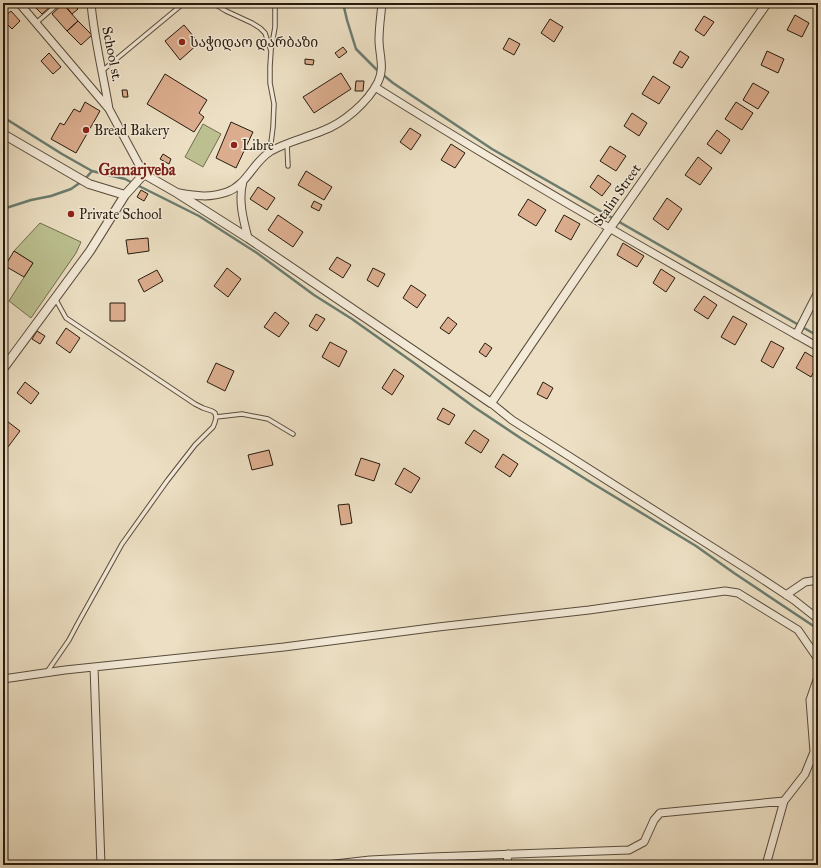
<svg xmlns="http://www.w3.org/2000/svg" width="821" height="868" viewBox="0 0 821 868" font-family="'IM FELL Great Primer','Noto Serif Georgian',serif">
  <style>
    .green { fill: #bcc090; stroke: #726e4f }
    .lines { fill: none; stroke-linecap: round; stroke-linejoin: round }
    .stream { stroke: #6b7c6f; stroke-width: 2.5 }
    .building { fill: #dbad8e; stroke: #271b0e }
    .service-casing { stroke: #584c3b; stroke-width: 5.5 }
    .minor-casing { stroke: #584c3b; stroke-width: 9 }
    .tertiary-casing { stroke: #584c3b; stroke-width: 10 }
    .service { stroke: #f3ead8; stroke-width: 3.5 }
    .minor { stroke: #f3ead8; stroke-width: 7 }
    .tertiary { stroke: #f3ead8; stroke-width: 8 }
    .poi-dot { fill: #8f2418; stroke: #f3ead8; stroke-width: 1.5 }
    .labels { text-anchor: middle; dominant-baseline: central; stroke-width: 3; stroke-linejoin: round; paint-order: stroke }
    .poi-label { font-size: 14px; fill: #271b0e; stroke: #f3ead8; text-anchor: start }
    .street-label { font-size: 14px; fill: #271b0e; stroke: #f3ead8 }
    .quarter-label { font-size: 16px; font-weight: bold; fill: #7a1f14; stroke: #f3ead8 }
  </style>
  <rect width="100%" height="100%" fill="#ecdfc3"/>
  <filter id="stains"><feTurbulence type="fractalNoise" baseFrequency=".005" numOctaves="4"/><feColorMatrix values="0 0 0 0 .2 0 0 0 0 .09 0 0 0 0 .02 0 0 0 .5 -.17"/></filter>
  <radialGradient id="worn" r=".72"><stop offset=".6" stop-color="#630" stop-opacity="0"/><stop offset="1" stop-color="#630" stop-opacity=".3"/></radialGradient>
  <path class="green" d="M203,124L221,134L203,167L185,157Z
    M40,223L81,242L76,253L31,318L9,301L33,263L14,251Z"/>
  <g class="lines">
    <path class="stream" d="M343,3L347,20L356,49L376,69L393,83L492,149L818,336
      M3,117L62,154L92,171L125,179L199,216L257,253L314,295L352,319L414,363L474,407L522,439L592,483L696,546L734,573L818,629
      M85,179L92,171
      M3,209L31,200L51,196L71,189L81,182"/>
  </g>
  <path class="building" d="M41,3L49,4L54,3L42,14L36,8Z
    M68,3H73L78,9L72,14L65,5Z
    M63,4L78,21L67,31L52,14Z
    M11,11L20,21L12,29L3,20V18Z
    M795,15L809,23L802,37L787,30Z
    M704,16L714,22L704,36L695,30Z
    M550,19L563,27L554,42L541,33Z
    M78,21L92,35L81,45L67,31Z
    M184,25L199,43L180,60L165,41Z
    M509,38L520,44L514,55L503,49Z
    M343,47L347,52L339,58L335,53Z
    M680,51L689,57L682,68L673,63Z
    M767,51L784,59L778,73L761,65Z
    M49,53L61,67L53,74L41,61Z
    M305,59L314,60L313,65L305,64Z
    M341,73L351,89L314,113L303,97Z
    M165,74L207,100L199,113L204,117L194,132L147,104Z
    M653,76L670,87L659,104L642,94Z
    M356,81H364L363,91H355Z
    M753,83L769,92L758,109L743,100Z
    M122,90H127L128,97H123Z
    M85,102L100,111L76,153L51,139L60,123L64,125L74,109L80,112Z
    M736,102L753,113L742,130L725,119Z
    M632,113L647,123L639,136L624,126Z
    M231,122L253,132L236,168L216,158Z
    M410,128L421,135L411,150L400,142Z
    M717,130L730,140L721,154L707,144Z
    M451,144L465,153L455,168L441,160Z
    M610,146L626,156L616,171L600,161Z
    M163,154L171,159L169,164L160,159Z
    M698,157L712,168L700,185L685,175Z
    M306,171L332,187L324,200L298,185Z
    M598,175L611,184L602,196L590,187Z
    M258,187L275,198L267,210L250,199Z
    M141,190L148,194L144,201L137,197Z
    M667,198L682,209L668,230L653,219Z
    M528,199L546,210L536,226L518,215Z
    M314,201L322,205L319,211L311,207Z
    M278,215L303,232L293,247L268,230Z
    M564,215L580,224L571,240L555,231Z
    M148,238L149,251L128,254L126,240Z
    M623,243L644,256L637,267L617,255Z
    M14,251L33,263L24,277L5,266Z
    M337,257L351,265L343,278L329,269Z
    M227,268L241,279L228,297L214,286Z
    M373,268L385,274L378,287L367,280Z
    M661,269L675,278L666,292L653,283Z
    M157,270L163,281L144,292L138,280Z
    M411,285L426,295L417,308L403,298Z
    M704,296L717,305L708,319L694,310Z
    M110,303H125V321H110Z
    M275,312L289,323L279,337L264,327Z
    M316,314L325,319L317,331L309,326Z
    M733,316L747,324L735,345L721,337Z
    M448,317L457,324L449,334L440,328Z
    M66,328L80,338L70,353L56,343Z
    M37,331L45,336L40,344L32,339Z
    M771,341L784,348L773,368L761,361Z
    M330,342L347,351L339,367L322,357Z
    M485,343L492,348L486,357L479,352Z
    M805,352L818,360V364L811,377L796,368Z
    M216,363L234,371L225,391L207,382Z
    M394,369L404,376L392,395L382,388Z
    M25,382L39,393L31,404L17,393Z
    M543,382L553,388L547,399L537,394Z
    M443,408L455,415L449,425L437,419Z
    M3,418L20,431L8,447L3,444Z
    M474,430L489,440L481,453L465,443Z
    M269,450L273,465L252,470L248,455Z
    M503,454L518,464L510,477L495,467Z
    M361,458L380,464L374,481L355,475Z
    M404,468L420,478L411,493L395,484Z
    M349,504L352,523L341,525L338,505Z"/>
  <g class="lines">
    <defs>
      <path id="service" d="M213,3L226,11L252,23L260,28L265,33L271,51L270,66V83L274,104L273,127L270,151
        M36,23L59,3
        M271,50L275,27V3
        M102,71L184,3
        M287,144L288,166
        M216,417L242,414L268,419L293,434
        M47,672L69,640L78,623L122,544L167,481L195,445L213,427L215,422L216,417L215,413L212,411L203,408L195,404L66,318L56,300"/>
      <path id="minor" d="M19,3L109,109L144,174
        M91,3C94,39 103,73 109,109
        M375,87C520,178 669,263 818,347
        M243,181C238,200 243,219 248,238
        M179,193C196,196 210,198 227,192C247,185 253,162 271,151C287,142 305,138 322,131C344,123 368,102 378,82C385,68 379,54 379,40C379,27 381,15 382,3
        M796,335L818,292
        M491,403L512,420L750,571L794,600L818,619
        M786,595L805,582L818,580
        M94,667L101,865
        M3,679L65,670L284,647L438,627L589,610L725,591L738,593L798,630L818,659
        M326,865L370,860L431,857L629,850L644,842L654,820L660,813L784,801L805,774L814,752L810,700L818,677
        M507,865L508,854
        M766,865L784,801"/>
      <path id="tertiary" d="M3,134L89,184L125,195
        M3,369L90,251L125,195L144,174L177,193L248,238L491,403L610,228L767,3"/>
    </defs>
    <use href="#service" class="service-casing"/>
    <use href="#minor" class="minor-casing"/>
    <use href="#tertiary" class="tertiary-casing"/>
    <use href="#service" class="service"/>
    <use href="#minor" class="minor"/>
    <use href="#tertiary" class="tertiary"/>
  </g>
  <g class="poi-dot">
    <circle cx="182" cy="42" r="4"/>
    <circle cx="86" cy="130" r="4"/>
    <circle cx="234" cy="145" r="4"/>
    <circle cx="71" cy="214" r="4"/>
  </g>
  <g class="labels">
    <g class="poi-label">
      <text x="190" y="42">საჭიდაო დარბაზი</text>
      <text x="94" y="130">Bread Bakery</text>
      <text x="242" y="145">Libre</text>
      <text x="79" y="214">Private School</text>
    </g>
    <g class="street-label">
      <text transform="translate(112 54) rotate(79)">School st.</text>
      <text transform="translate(617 195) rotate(-55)">Stalin Street</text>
    </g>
    <g class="quarter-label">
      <text x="137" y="169">Gamarjveba</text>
    </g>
  </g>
  <rect width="821" height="868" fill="none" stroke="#ecdfc3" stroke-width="16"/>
  <rect x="4" y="4" width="813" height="860" fill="none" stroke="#271b0e" stroke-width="2"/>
  <rect x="8" y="8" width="805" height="852" fill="none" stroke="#271b0e"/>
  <rect width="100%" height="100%" filter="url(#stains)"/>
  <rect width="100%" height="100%" fill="url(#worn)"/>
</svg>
